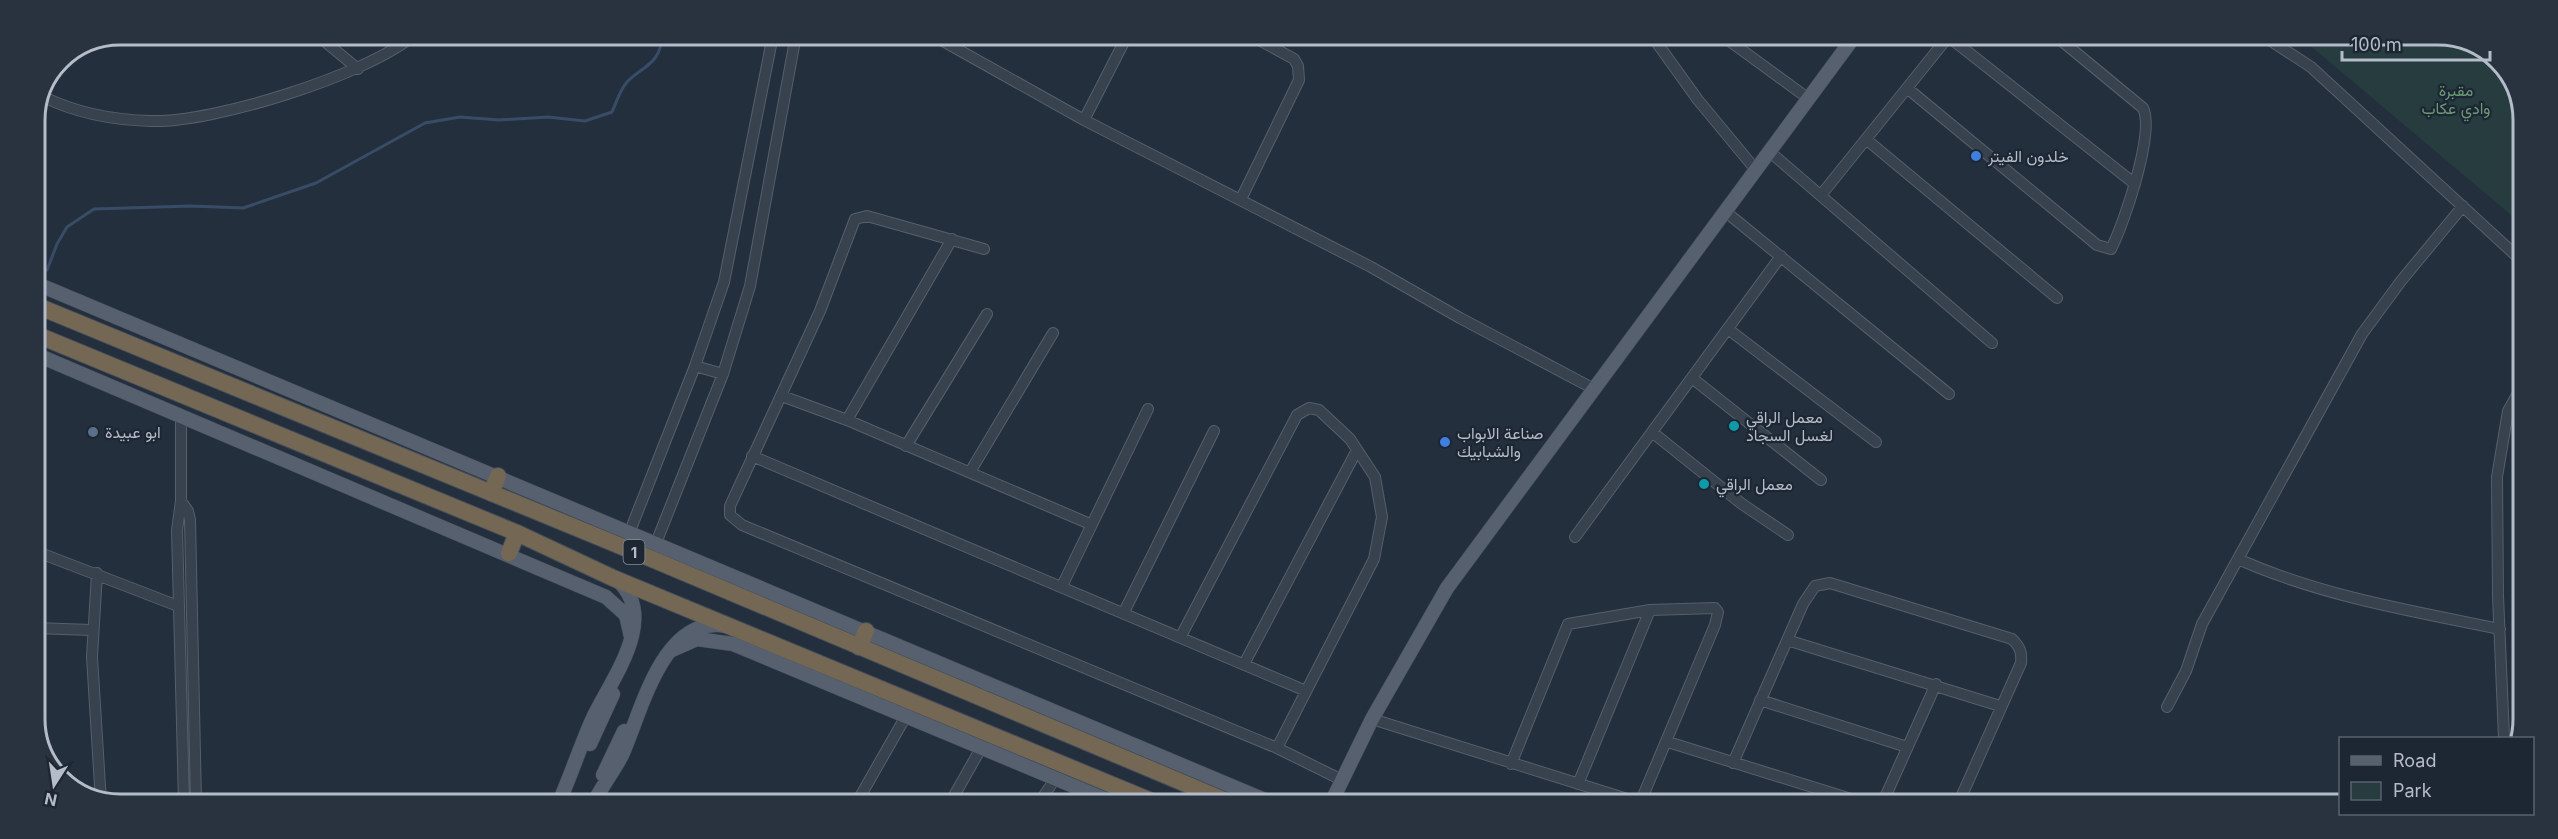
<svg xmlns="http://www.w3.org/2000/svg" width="2558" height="839" viewBox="0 0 2558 839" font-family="Inter,Vazirmatn,sans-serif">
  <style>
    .green { fill: #263c3f }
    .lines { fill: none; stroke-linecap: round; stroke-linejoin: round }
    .stream { stroke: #394c67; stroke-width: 3 }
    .minor-casing { stroke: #565f6c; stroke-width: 12 }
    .major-casing { stroke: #414a57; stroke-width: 15 }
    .highway-casing { stroke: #434c59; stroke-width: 18 }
    .minor { stroke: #38414e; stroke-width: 10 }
    .major { stroke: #56606e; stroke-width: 14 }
    .highway { stroke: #746855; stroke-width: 16 }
    .shop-dot { fill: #3f7fe0; stroke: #1d2633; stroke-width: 2 }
    .culture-dot { fill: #0f9aa8; stroke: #1d2633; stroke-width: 2 }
    .service-dot { fill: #5c6f8a; stroke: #1d2633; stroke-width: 2 }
    .labels { text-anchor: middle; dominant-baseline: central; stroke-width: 4.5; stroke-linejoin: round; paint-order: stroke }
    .shield { fill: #1d2633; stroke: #878f9c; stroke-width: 1.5 }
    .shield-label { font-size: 15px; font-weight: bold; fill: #b4bcc9 }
    .park-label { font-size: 16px; fill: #6b9a76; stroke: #1d2633 }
    .poi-label { font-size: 16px; fill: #b4bcc9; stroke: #1d2633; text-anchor: start }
    .rim { fill: none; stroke: #b4bcc9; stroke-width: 3 }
  </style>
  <rect width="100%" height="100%" fill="#242f3e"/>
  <path class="green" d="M2300,37L2461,38L2506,68L2523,114V225Z"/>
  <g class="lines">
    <path class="stream" d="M47,270L57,244L67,227L94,209L191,206L243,208L316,183L425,123L460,117L499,120L548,117L585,121L612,112C616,103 620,90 627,82C642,66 661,65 662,35"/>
    <defs>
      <path id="minor" d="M317,35L358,69
        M934,36L1084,120L1371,267L1460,318L1594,389
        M1652,36L1698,100L1756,170
        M1724,37L1809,99
        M1949,37L2135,184
        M2265,37L2311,67L2523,262
        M1907,88L2097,245L2111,249C2124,224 2155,132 2143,108L2057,37
        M44,97C76,113 115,120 151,121C213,123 367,75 414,35
        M1084,120L1127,36
        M1867,140L2057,298
        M1770,152L1992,343
        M1821,195L1948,37
        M1241,199L1299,80L1298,66L1294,59L1252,36
        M1726,212L1949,394
        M984,249L867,216L855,219L820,311L730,506V515L742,525L1277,748L1342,780
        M1728,329L1876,442
        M695,366L723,374
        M1692,378L1821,480
        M782,396L847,420L1090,524
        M181,416V501L177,530L184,802
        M847,420L952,239
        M1652,432L1742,504L1788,535
        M906,446L987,314
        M752,456L1306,691
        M970,472L1053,333
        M181,501L188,511L190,520L196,802
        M630,531L695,366L724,282L773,35
        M1575,537L1781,256
        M656,543L723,374L750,286L796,35
        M35,551L178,606
        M2238,559C2321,596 2411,611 2500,629
        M97,573L92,657L101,802
        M1062,586L1148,409
        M1124,612L1214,431
        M35,628L91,630
        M1181,636L1297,415L1309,408L1319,410L1350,439L1375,477L1382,517L1374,559L1277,748
        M1787,640L2000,706
        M1244,664L1357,450
        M1760,700L1907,747
        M2167,707L2186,671L2202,624L2362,334L2401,281L2463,206
        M1372,719L1640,803
        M2504,738L2498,596L2497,477L2508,411L2521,388L2522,377
        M1668,742L1867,804
        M1733,763L1803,604L1815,586L1830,583L2012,639C2020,647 2022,652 2021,663L1958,804
        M1511,764L1568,624L1650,610L1715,608L1718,612L1715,625L1640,803
        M1578,784L1650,610
        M857,802L906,716
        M950,803L981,748
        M1039,803L1055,779
        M1882,804L1936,684"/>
      <path id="major" d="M35,283L1272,803
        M35,354L606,597L626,615L631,637
        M672,650L697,639L733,644L1114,803
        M590,744L613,694
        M603,775L624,731
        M559,802C571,775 580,747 592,720C610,681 660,619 618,581
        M594,802C602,786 614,771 622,755C641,714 662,614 726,626
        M1331,803L1372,719L1447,588L1854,37"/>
      <path id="highway" d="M35,305L652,559L1231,803
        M35,334L517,533L613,578L1156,803
        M491,493L498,476
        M509,553L517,533
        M859,647L866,631"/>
    </defs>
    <use href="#minor" class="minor-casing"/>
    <use href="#major" class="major-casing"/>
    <use href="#highway" class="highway-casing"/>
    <use href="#minor" class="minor"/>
    <use href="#major" class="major"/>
    <use href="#highway" class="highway"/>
  </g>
  <g class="shop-dot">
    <circle cx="1976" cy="156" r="6"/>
    <circle cx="1445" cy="442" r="6"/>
  </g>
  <g class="culture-dot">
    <circle cx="1734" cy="426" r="6"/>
    <circle cx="1704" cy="484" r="6"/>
  </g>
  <circle class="service-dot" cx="93" cy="432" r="6"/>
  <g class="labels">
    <rect class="shield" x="623.5" y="540" width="21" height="24" rx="4.5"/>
    <g class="shield-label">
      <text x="634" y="552">1</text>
    </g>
    <g class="park-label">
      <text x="2456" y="90">مقبرة<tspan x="2456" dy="18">وادي عكاب</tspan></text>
    </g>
    <g class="poi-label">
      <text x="1988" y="156">خلدون الفيتر</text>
      <text x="1746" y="417">معمل الراقي<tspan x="1746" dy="18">لغسل السجاد</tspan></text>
      <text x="105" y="432">ابو عبيدة</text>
      <text x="1457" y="433">صناعة الابواب<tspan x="1457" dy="18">والشبابيك</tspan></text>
      <text x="1716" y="484">معمل الراقي</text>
    </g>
  </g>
  <path d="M0 0H2558V839H0ZM120 45H2438A75 75 0 0 1 2513 120V719A75 75 0 0 1 2438 794H120A75 75 0 0 1 45 719V120A75 75 0 0 1 120 45Z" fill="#29323f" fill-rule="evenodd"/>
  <path class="rim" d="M120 45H2438A75 75 0 0 1 2513 120V719A75 75 0 0 1 2438 794H120A75 75 0 0 1 45 719V120A75 75 0 0 1 120 45Z"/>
  <rect x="2339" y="737" width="195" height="78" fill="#1d2633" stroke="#59626f" stroke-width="1.5"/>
  <rect x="2351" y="756" width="30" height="9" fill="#56606e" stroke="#59626f" stroke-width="1.5"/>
  <text x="2393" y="767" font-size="18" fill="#b4bcc9">Road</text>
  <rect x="2351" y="782" width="30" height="18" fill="#263c3f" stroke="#59626f" stroke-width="1.5"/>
  <text x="2393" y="797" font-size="18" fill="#b4bcc9">Park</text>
  <g transform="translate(54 785) rotate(192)" stroke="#1d2633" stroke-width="4.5" paint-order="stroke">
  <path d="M0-4.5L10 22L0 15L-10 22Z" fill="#b4bcc9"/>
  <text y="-9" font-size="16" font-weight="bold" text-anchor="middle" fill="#b4bcc9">N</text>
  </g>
  <path d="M2342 51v9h148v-9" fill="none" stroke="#b4bcc9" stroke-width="3"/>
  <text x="2351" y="51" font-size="18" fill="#b4bcc9" stroke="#1d2633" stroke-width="4.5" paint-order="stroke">100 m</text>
</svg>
